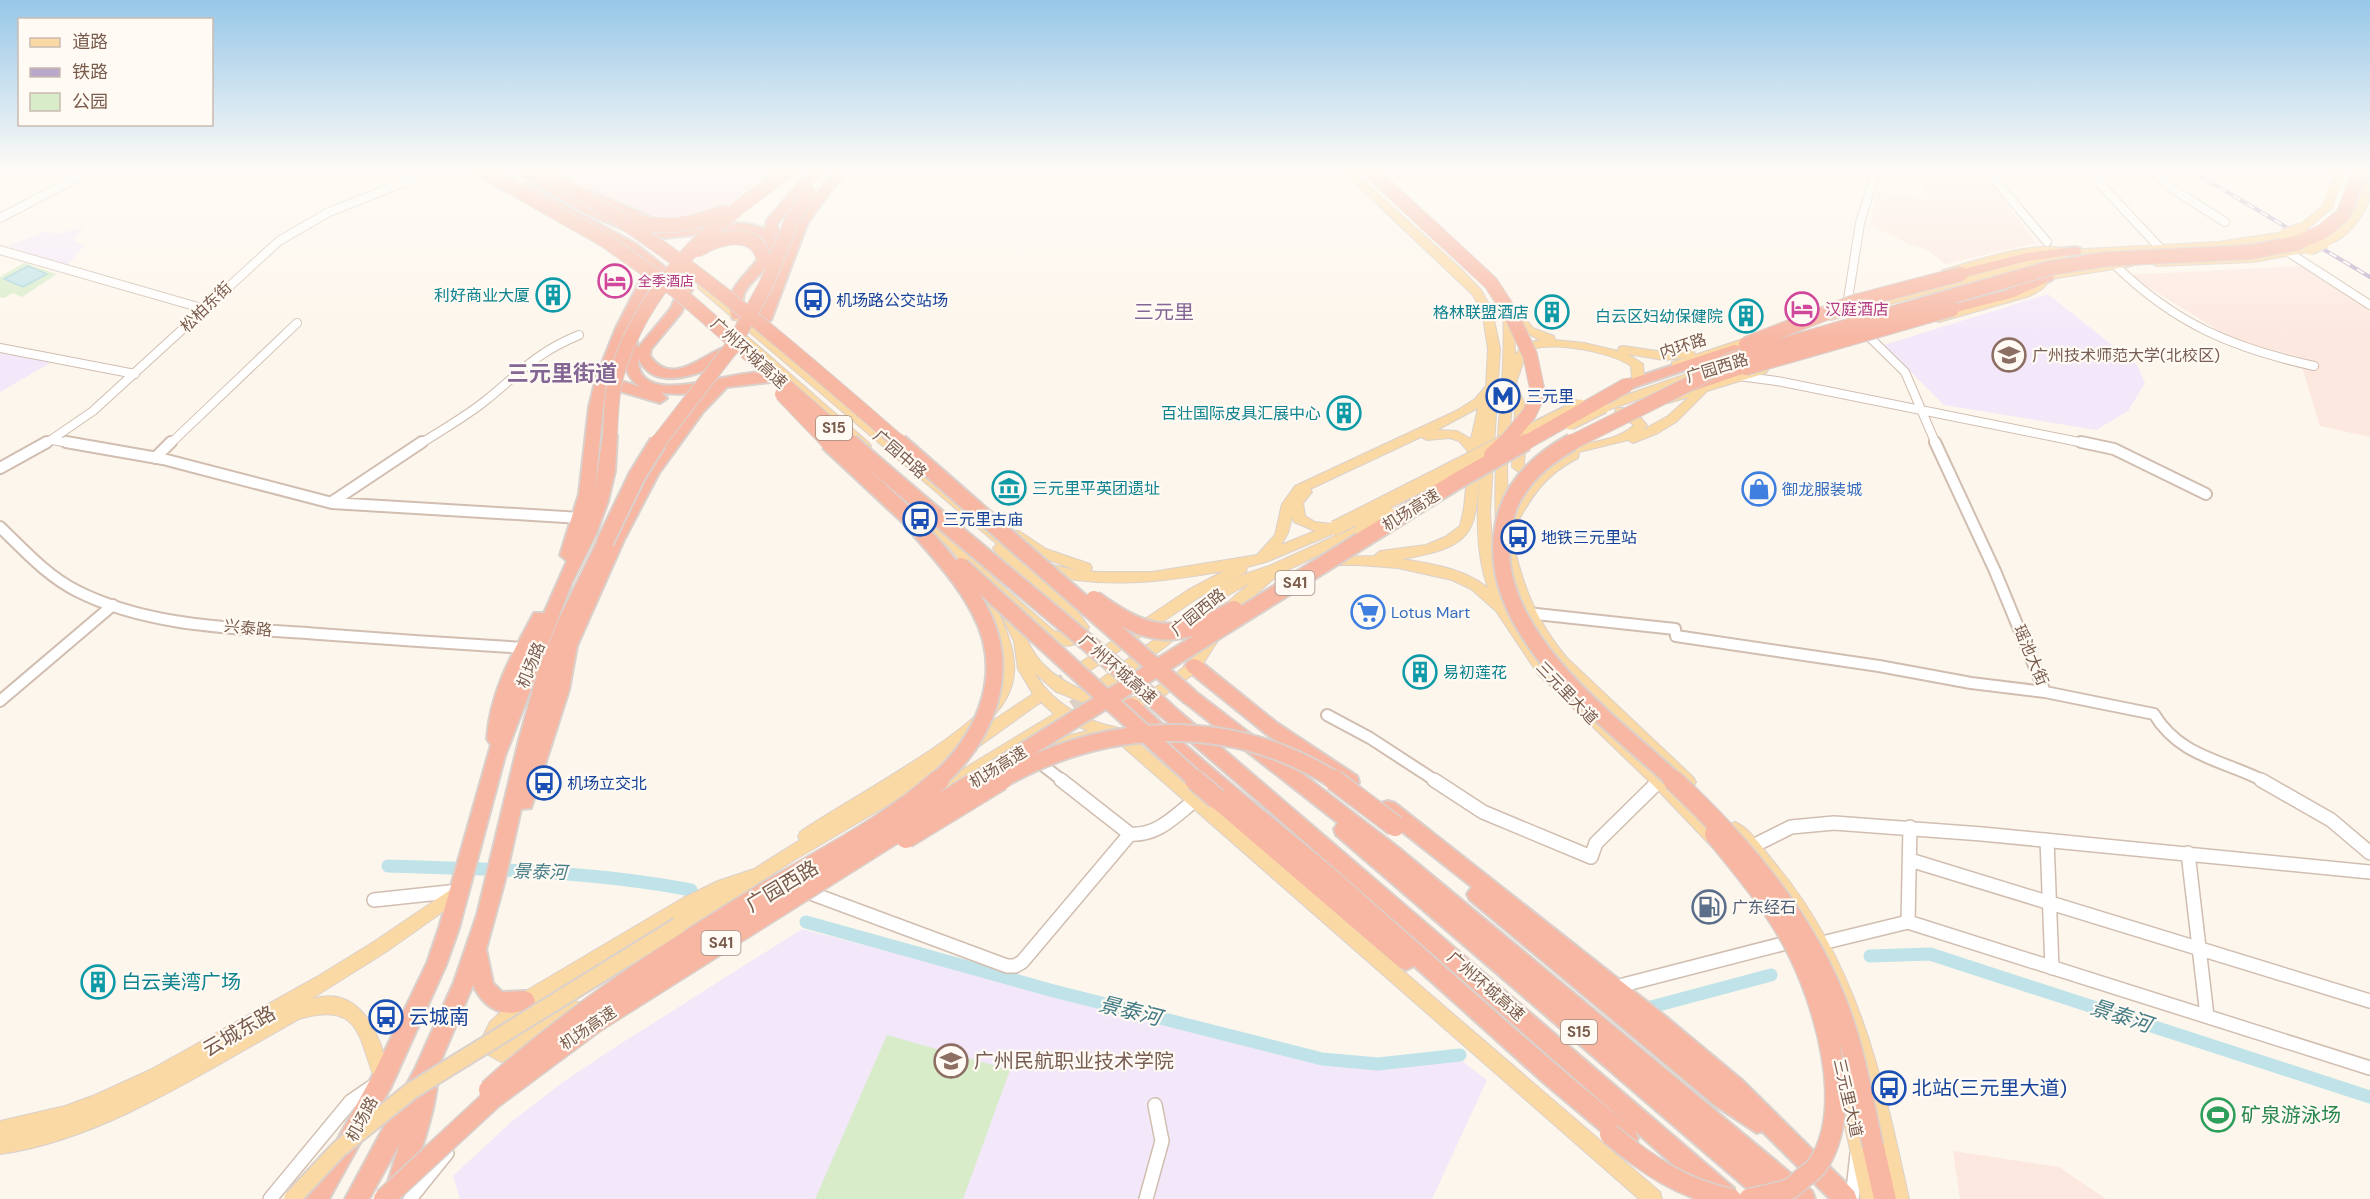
<svg xmlns="http://www.w3.org/2000/svg" width="2370" height="1199" viewBox="0 0 2370 1199" font-family="'DM Sans','Noto Sans SC',sans-serif">
  <style>
    .commercial { fill: #fde8e0 }
    .education { fill: #f3e8fa }
    .medical { fill: #fbdfe3 }
    .green { fill: #d8ecc9 }
    .water { fill: #bfe3e8; stroke: #a5d3da; stroke-width: 1.5 }
    .lines { fill: none; stroke-linecap: round; stroke-linejoin: round }
    .canal { stroke: #bfe3e8; stroke-width: 13 }
    .major-tunnel { stroke: #dcd0c4; stroke-width: 14; stroke-dasharray: 14 7; stroke-linecap: butt }
    .minor-far2-casing { stroke: #d1beb0; stroke-width: 10 }
    .minor-far1-casing { stroke: #d1beb0; stroke-width: 14 }
    .minor-casing { stroke: #d1beb0; stroke-width: 16 }
    .major-casing { stroke: #dad1cd; stroke-width: 2 }
    .highway-casing { stroke: #dad1cd; stroke-width: 4 }
    .minor-far2 { stroke: #fff; stroke-width: 8 }
    .minor-far1 { stroke: #fff; stroke-width: 10 }
    .minor { stroke: #fff; stroke-width: 13 }
    .major { fill: #fbd9a5; fill-rule: evenodd }
    .highway { fill: #f7b7a3; fill-rule: evenodd }
    .rail-casing { stroke: #b9a8c9; stroke-width: 4 }
    .rail { stroke: #fffaf3; stroke-width: 2; stroke-dasharray: 8; stroke-linecap: butt }
    .major-bridge-far2-casing { stroke: #dad1cd; stroke-width: 14; stroke-linecap: butt }
    .major-bridge-far1-casing { stroke: #dad1cd; stroke-width: 16; stroke-linecap: butt }
    .major-bridge-casing { stroke: #dad1cd; stroke-width: 20; stroke-linecap: butt }
    .highway-bridge-far2-casing { stroke: #dad1cd; stroke-width: 16; stroke-linecap: butt }
    .highway-bridge-far1-casing { stroke: #dad1cd; stroke-width: 20; stroke-linecap: butt }
    .highway-bridge-casing { stroke: #dad1cd; stroke-width: 23; stroke-linecap: butt }
    .major-bridge-far2 { stroke: #fbd9a5; stroke-width: 11 }
    .major-bridge-far1 { stroke: #fbd9a5; stroke-width: 14 }
    .major-bridge { stroke: #fbd9a5; stroke-width: 16 }
    .highway-bridge-far2 { stroke: #f7b7a3; stroke-width: 14 }
    .highway-bridge-far1 { stroke: #f7b7a3; stroke-width: 16 }
    .highway-bridge { stroke: #f7b7a3; stroke-width: 20 }
    .labels { text-anchor: middle; dominant-baseline: central; stroke-width: 4.5; stroke-linejoin: round; paint-order: stroke }
    .far-hotel-label { font-size: 14px; fill: #b23c85; stroke: #fffaf3; text-anchor: start }
    .shield { fill: #fffaf3; stroke: #a28b7f; stroke-width: 1.5 }
    .shield-label { font-size: 15px; font-weight: bold; fill: #7a5c4d }
    .culture-label { font-size: 16px; fill: #0d838f; stroke: #fffaf3; text-anchor: end }
    .transit-label { font-size: 16px; fill: #164399; stroke: #fffaf3; text-anchor: start }
    .street-label { font-size: 16px; fill: #7a5c4d; stroke: #fffaf3 }
    .hotel-label { font-size: 16px; fill: #b23c85; stroke: #fffaf3; text-anchor: start }
    .education-label { font-size: 16px; fill: #785e54; stroke: #fffaf3; text-anchor: start }
    .shop-label { font-size: 16px; fill: #366cbe; stroke: #fffaf3; text-anchor: start }
    .service-label { font-size: 16px; fill: #4e5e75; stroke: #fffaf3; text-anchor: start }
    .water-label { font-size: 18px; font-style: italic; fill: #437c86; stroke: #fffaf3 }
    .quarter-label { font-size: 20px; fill: #846695; stroke: #fffaf3 }
    .near-street-label { font-size: 20px; fill: #7a5c4d; stroke: #fffaf3 }
    .near-culture-label { font-size: 20px; fill: #0d838f; stroke: #fffaf3; text-anchor: start }
    .near-transit-label { font-size: 20px; fill: #164399; stroke: #fffaf3; text-anchor: start }
    .near-education-label { font-size: 20px; fill: #785e54; stroke: #fffaf3; text-anchor: start }
    .near-leisure-label { font-size: 20px; fill: #27864d; stroke: #fffaf3; text-anchor: start }
    .near-water-label { font-size: 21px; font-style: italic; fill: #437c86; stroke: #fffaf3 }
    .district-label { font-size: 22px; font-weight: bold; fill: #846695; stroke: #fffaf3 }
  </style>
  <rect width="100%" height="100%" fill="#fdf6ec"/>
  <path class="commercial" d="M1921,171H1982L2036,243L1945,264L1928,250L1911,245L1871,225L1876,190L1927,199Z
    M2302,266L2370,311V437L2320,426L2299,357L2232,339L2129,275Z
    M1953,1151L2059,1167L2106,1199H1960Z"/>
  <path class="education" d="M83,227L74,241L84,246L67,265L7,246L46,231L57,234Z
    M2048,294L2137,365L2145,383L2128,411L2096,430L1944,405L1884,345Z
    M0,353L52,362L0,392Z
    M802,929L1322,1065L1376,1067L1458,1058L1487,1080L1432,1199H460L453,1176L511,1122L563,1082L617,1046Z"/>
  <path class="medical" d="M565,171H768L724,209L692,221L661,218L556,177Z"/>
  <path class="green" d="M24,263L57,274L22,297L13,293L4,298L0,297V277Z
    M887,1035L1010,1070L963,1199H815Z"/>
  <path class="water" d="M28,266L47,274L23,287L4,279Z"/>
  <g class="lines">
    <path class="canal" d="M388,866C490,869 591,871 691,890
      M806,922L1050,990L1322,1059L1378,1064L1460,1055
      M1870,956L1930,954L2370,1097
      M1651,1007L1771,975"/>
    <path class="major-tunnel" d="M1035,699L1080,670
      M1056,719L1096,691"/>
    <defs>
      <path id="minor-far2" d="M1987,171L2047,242
        M2088,171L2160,248
        M2153,171L2165,184L2225,222
        M0,218L90,171
        M0,250L205,309
        M2291,254L2370,305
        M2115,265C2175,324 2233,348 2314,366
        M1848,299L1860,223L1876,171
        M1861,329L1905,372L1936,444
        M0,348L135,374
        M1738,376L1777,381L2089,444
        M52,440L75,444
        M45,444L93,411L279,241L329,212L433,171
        M170,444L297,323
        M420,444C442,430 465,417 485,401C520,373 535,353 579,335"/>
      <path id="minor-far1" d="M66,442L163,459L332,503L581,518
        M1935,442L1995,571L2045,692L2154,714C2180,757 2223,760 2264,781
        M2081,442L2114,449L2206,494
        M155,458L171,442
        M0,468L47,442
        M332,502L422,442
        M0,527C24,550 47,576 77,591C150,628 239,628 319,634C387,639 456,644 524,648
        M1527,613L1675,629L1676,636L1879,666L1971,683L2045,692
        M0,701L113,605
        M1327,715L1370,738L1436,781
        M1036,760L1063,781"/>
      <path id="minor" d="M1061,780L1130,834C1157,836 1174,817 1194,801
        M1434,780L1483,812L1591,857L1596,843L1659,781
        M2261,780L2331,820L2370,853
        M2047,840L2052,968
        M1747,849L1791,827L1834,823L1982,834L2370,872
        M2188,853L2207,1016
        M1910,860L2370,1001
        M813,894L1007,966H1015L1022,962L1130,834
        M374,900L458,891
        M1908,922L1910,827
        M1822,943L1908,922L2370,1068
        M1623,985L1794,941
        M270,1199L351,1101L373,1086
        M410,1199L447,1153
        M1146,1199L1162,1141L1155,1105
        M1852,1199L1857,1154"/>
      <path id="major" d="M1342,171H1353L1461,269L1481,290L1492,310L1500,349L1490,512L1492,542L1498,578L1509,609L1548,666L1664,776L1724,837L1726,842L1724,847L1718,849L1712,847L1654,786L1538,674L1496,611L1471,589L1452,580L1398,568L1358,565H1324L1322,562L1324,559L1329,557L1374,556L1380,551L1426,545L1445,537L1460,526L1464,508L1469,457L1467,450L1459,441L1450,438L1427,440L1421,437L1310,489L1312,492L1303,503L1305,516L1315,522L1340,525L1341,528L1340,531L1266,562L1247,567L1246,572L1198,598L1085,674H1075L1073,670L1075,666L1188,590L1224,571C1163,582 1099,590 1038,572L1036,568L1043,563L1076,570L1036,555L1009,537L1008,534L1009,531H1019L1046,549L1090,564L1092,568L1090,571L1098,572H1152L1257,555L1275,535L1282,504L1295,486L1456,411L1475,399L1486,386L1488,349L1482,310L1472,294ZM1478,408L1471,439L1457,431L1437,430ZM1481,457C1478,500 1473,546 1488,588C1464,568 1431,564 1402,559C1483,546 1474,528 1481,457ZM1292,517L1294,522L1315,531L1281,545L1288,533Z
        M2335,171H2345L2332,208L2305,231H2297V227L2322,207Z
        M2370,180C2370,186 2370,194 2369,200C2364,217 2341,247 2321,244V240C2345,226 2357,209 2365,183Z
        M2284,232L2289,235L2288,237L2218,248L2075,254L1831,320L1825,317L1827,315L2052,254L2019,257L1947,275L1942,272L1943,270C1971,262 2042,238 2067,250L2218,242Z
        M2310,246L2314,247V251L2253,262L2156,266L2151,263L2156,260L2253,256Z
        M2128,261L2133,264L2132,266L2051,279L2042,289L2030,296L1939,322L1933,319L1935,317L2022,292L2036,282L2032,279L2033,277L2078,267Z
        M702,283L706,284L1021,550L1023,553L1016,558L1071,603L1089,627C1070,670 1032,628 1013,610C1023,629 1029,650 1044,665C1061,683 1107,705 1131,698C1148,694 1177,675 1189,662C1204,646 1212,622 1227,604C1233,596 1243,590 1250,583L1225,597L1165,647L1104,692L1099,694L1094,692L1092,688L1094,684L1155,639L1215,589L1239,576L1269,566L1357,526H1367L1368,529L1367,532L1279,574L1237,611L1199,670L1161,698L1136,709L1117,711L1079,701L1055,691L1035,673C1047,696 1071,712 1094,721C1103,725 1113,726 1122,729L1660,1192L1662,1199H1639L1113,738L1105,737L1103,740L1066,749L1034,763L1029,761L1027,757C1034,743 1073,734 1088,731L1063,719L1061,723L937,801L932,803L927,801L924,796L927,791L1054,714L1041,702L936,777L796,859L684,931L678,934L672,931L670,926L672,922L531,1007L502,1034L500,1044H506L569,1003L575,1001L581,1003L584,1009L581,1015L517,1057L501,1062L485,1053L482,1047L483,1036L490,1022L519,995L683,898L718,881L754,869L800,840L798,837L800,832C842,802 984,729 999,686C1009,659 985,611 972,586L974,582H982L974,568L966,567L948,546L896,499L894,496L896,493H904L961,543L967,539L972,541L992,577L1054,631L1068,634L1075,627C1055,594 1013,581 993,548L997,544L698,288V284ZM990,594H996L1005,603L1000,604L998,608L1014,641L1018,669L1033,694L977,731C1032,687 1017,650 990,594Z
        M1508,307L1518,310L1533,328L1554,336L1555,340L1584,343L1618,351L1619,347L1623,346L1664,352L1690,350L1694,351L1695,355L1755,335L1761,339L1759,342L1676,369L1672,368V362L1685,358L1664,360L1628,354L1643,364L1644,379L1638,383L1632,379L1631,366C1611,352 1557,342 1533,349L1525,357L1516,383L1527,410L1524,465L1530,469L1538,467L1543,468L1559,458L1555,454L1557,451C1580,442 1616,443 1634,425L1617,414L1615,411L1617,408C1629,406 1640,416 1647,425L1643,430L1668,416L1689,397L1668,403L1662,399L1664,396L1762,366L1768,370L1766,373L1707,391L1676,422L1658,433L1633,443L1628,440L1579,452L1578,458C1545,475 1533,494 1516,525L1502,526L1496,521C1492,450 1507,381 1503,310ZM1514,321L1525,332L1540,340L1525,343L1515,355ZM1512,403L1515,410L1512,467L1525,477H1533L1517,497L1508,514L1507,468Z
        M737,330L741,331L869,443L871,446L869,449H861L733,337L731,334Z
        M1704,368L1708,369L1710,372L1708,375L1608,410L1604,411L1598,407L1600,404Z
        M1506,538L1513,543C1524,589 1536,620 1566,657L1693,777L1696,782L1693,787L1688,788L1683,787L1556,665C1524,626 1511,591 1499,543Z
        M1735,822C1750,828 1763,849 1773,861C1857,960 1882,1075 1909,1199H1891C1872,1114 1857,1024 1815,946C1792,905 1761,869 1730,834L1727,829L1730,824Z
        M459,884L465,886L467,891L465,896L386,952L311,999C365,983 380,1040 392,1079L389,1085L383,1088L377,1085C358,1040 363,1000 299,1019C208,1069 104,1140 0,1154V1121L65,1106L95,1095L150,1070L320,975L375,941Z
        M1840,1054L1846,1057L1849,1063L1879,1199H1861L1831,1063L1834,1057Z"/>
      <path id="highway" d="M513,171H529C571,195 614,226 664,230C698,233 732,214 765,229L767,220L809,171H822L777,224V228L789,234L783,238L773,235L779,243V264L796,222L834,171H846L808,222L771,320L764,324L757,320L758,313L776,271H767L766,267C751,286 737,289 745,316L743,319H733C719,292 746,277 759,257H766L767,244L760,236L739,230L665,238L622,229L585,213Z
        M526,184L636,244L690,287L692,290L681,313L651,349L650,356C673,389 704,352 729,346L736,350C722,368 676,385 654,375C646,371 643,366 638,359C638,419 758,355 777,377L770,382L727,387L703,412L659,473L624,540L577,646L569,690L533,802L531,808L521,809L505,880L486,949L493,983L502,992L525,991L532,994L535,1001L532,1008C505,1019 485,1011 473,985L436,1072C443,1091 414,1174 405,1196L398,1199L389,1196L386,1188L400,1143L369,1199H345L415,1069L454,982L477,915L519,740L538,671L558,621L599,538L609,537C636,485 664,433 706,391L680,394L661,393L667,398L660,403L623,392L607,391L603,407L595,489L603,436L605,432H615L617,436L615,471L608,501L596,534L572,582L505,756L459,928L446,965L391,1087L329,1199H305L375,1071L427,963L439,928L491,745L487,739C490,692 512,654 534,613H544L567,561L560,555L579,494L589,407L596,378L616,328L642,277C644,263 637,258 626,250L522,191V185ZM656,273L678,291L671,308L638,348L636,337H626ZM624,342C624,361 624,380 644,388L624,382H609Z
        M589,190L658,220L660,223L654,227L633,220L585,197V191Z
        M2075,247L2080,248L2081,251L2080,254L2027,261L1961,278L1954,274L1956,271L2027,253Z
        M2047,273L2052,274L2054,277L2052,280L2014,297L1952,313L1945,309L1947,306L2004,291Z
        M1734,345L1739,346L1741,349L1739,352L1632,388L1627,390L1620,385L1622,382Z
        M1746,363L1753,368L1751,371L1690,392L1683,387L1685,384Z
        M1194,659L1200,661L1277,723L1357,776L1359,782L1357,788L1350,790L1343,788L1265,733L1188,671L1185,666L1188,661Z
        M1190,690L1196,692L1399,848L1812,1191L1815,1199H1759L1336,835L1334,829L1338,823L1184,702L1181,697L1184,692Z
        M1131,698L1137,700C1201,763 1273,817 1341,875C1436,958 1528,1044 1626,1123L1161,716L1158,711L1161,706L1167,704L1173,706L1734,1188L1736,1199H1712L1635,1131L1638,1138L1635,1146L1627,1149L1619,1146L1544,1083L1414,966L1406,970L1399,967L1210,805L1208,799L1213,792L1125,710L1122,705L1125,700Z
        M1388,801L1395,803L1659,1011L1742,1080L1854,1191L1857,1199H1830L1762,1131L1757,1133L1716,1106L1470,900L1467,894L1472,887L1381,815L1379,809L1381,803Z
        M1873,1135L1881,1138L1884,1146L1896,1199H1874L1862,1146L1865,1138Z"/>
    </defs>
    <use href="#minor-far2" class="minor-far2-casing"/>
    <use href="#minor-far1" class="minor-far1-casing"/>
    <use href="#minor" class="minor-casing"/>
    <use href="#major" class="major-casing"/>
    <use href="#highway" class="highway-casing"/>
    <use href="#minor-far2" class="minor-far2"/>
    <use href="#minor-far1" class="minor-far1"/>
    <use href="#minor" class="minor"/>
    <use href="#major" class="major"/>
    <use href="#highway" class="highway"/>
    <defs>
      <path id="rail" d="M2192,171L2370,277
        M2354,171L2370,182"/>
    </defs>
    <use href="#rail" class="rail-casing"/>
    <use href="#rail" class="rail"/>
    <defs>
      <path id="major-bridge-far2" d="M2284,235L2301,229
        M2310,249L2325,242
        M1570,424L1604,407
        M1502,444L1580,405"/>
      <path id="major-bridge-far1" d="M1335,528L1505,442
        M1362,529L1389,515"/>
      <path id="major-bridge" d="M292,1199L339,1149L411,1091L678,926"/>
      <path id="highway-bridge-far2" d="M483,171L605,240L678,292L852,444
        M540,171C677,247 783,342 901,444
        M1370,171L1491,283L1511,314L1530,355L1537,388L1535,401L1529,414L1504,444
        M636,221C667,230 695,224 724,212
        M697,250C719,237 757,226 764,260
        M1746,344L1854,302L1961,274
        M1746,368L1952,309
        M782,394L830,444
        M610,436C611,416 611,396 616,377C642,286 712,222 789,171
        M657,444L732,347L766,285L792,220L809,193
        M1523,444L1627,385
        M1569,444L1695,381L1730,360L2050,268L2107,259L2250,252L2297,243L2322,232L2343,215L2360,171"/>
      <path id="highway-bridge-far1" d="M828,442L916,524
        M850,442C954,534 1063,619 1167,711
        M899,442L1190,697
        M1572,442C1538,461 1509,489 1503,528C1484,631 1608,719 1675,781
        M1492,455L1506,442
        M909,518C934,547 961,575 979,609C1013,671 987,736 937,781
        M605,542L637,476L658,442
        M961,566L1197,781
        M1094,599C1149,639 1174,642 1234,609
        M976,781L1455,482L1526,442
        M999,781C1105,720 1231,714 1336,781"/>
      <path id="highway-bridge" d="M1195,780L1217,799
        M1334,780L1395,826
        M1673,780C1743,846 1807,920 1840,1012C1856,1055 1863,1101 1873,1146
        M1715,834C1743,868 1772,903 1793,942C1823,998 1857,1108 1817,1166C1814,1170 1808,1174 1803,1178C1799,1181 1794,1187 1789,1189C1777,1194 1762,1196 1749,1199
        M906,838L1001,780
        M489,1090C573,1014 666,953 763,894C823,858 887,827 939,780
        M1610,1134C1647,1165 1683,1189 1731,1199
        M384,1199L492,1099L594,1023L979,780"/>
    </defs>
    <use href="#major-bridge-far2" class="major-bridge-far2-casing"/>
    <use href="#major-bridge-far1" class="major-bridge-far1-casing"/>
    <use href="#major-bridge" class="major-bridge-casing"/>
    <use href="#highway-bridge-far2" class="highway-bridge-far2-casing"/>
    <use href="#highway-bridge-far1" class="highway-bridge-far1-casing"/>
    <use href="#highway-bridge" class="highway-bridge-casing"/>
    <use href="#major-bridge-far2" class="major-bridge-far2"/>
    <use href="#major-bridge-far1" class="major-bridge-far1"/>
    <use href="#major-bridge" class="major-bridge"/>
    <use href="#highway-bridge-far2" class="highway-bridge-far2"/>
    <use href="#highway-bridge-far1" class="highway-bridge-far1"/>
    <use href="#highway-bridge" class="highway-bridge"/>
  </g>
  <linearGradient id="sky" x2="0" y2="1"><stop stop-color="#97c7e8"/><stop offset="0.5" stop-color="#fefbf6"/><stop offset="1" stop-color="#fefbf6" stop-opacity="0"/></linearGradient>
  <rect width="2370" height="339" fill="url(#sky)"/>
  <defs>
    <symbol id="hotel-ring" viewBox="-11 -11 22 22"><circle r="9.5" fill="#fffaf3" stroke="#d1479c" stroke-width="1.5"/><path d="M-6-4.5h1.5V1H6V5H4.5V3h-9V5H-6ZM-4 0a1.8 1.8 0 1 1 3.6 0ZM.5 0V-2.5h3Q6-2.5 6 0Z" fill="#d1479c"/></symbol>
    <symbol id="building-ring" viewBox="-11 -11 22 22"><circle r="9.5" fill="#fffaf3" stroke="#0f9aa8" stroke-width="1.5"/><path d="M-4-6H4V6H1V3H-1V6H-4ZM-2.5-4.3h1.7v1.8h-1.7ZM.8-4.3h1.7v1.8H.8ZM-2.5-1h1.7V.8h-1.7ZM.8-1h1.7V.8H.8Z" fill="#0f9aa8"/></symbol>
    <symbol id="bus-ring" viewBox="-11 -11 22 22"><circle r="9.5" fill="#fffaf3" stroke="#1a4fb4" stroke-width="1.5"/><path d="M-5-6H5V4H4V6H2V4H-2V6H-4V4H-5ZM-3.5-4V0h7V-4ZM-3.5 1.2v1.5H-2V1.2ZM2 1.2v1.5H3.5V1.2Z" fill="#1a4fb4"/></symbol>
    <symbol id="university-ring" viewBox="-11 -11 22 22"><circle r="9.5" fill="#fffaf3" stroke="#8d6e63" stroke-width="1.5"/><path d="M0-5L7-2L0 1L-7-2ZM-4 1L0 2.5L4 1V4Q0 6-4 4Z" fill="#8d6e63"/></symbol>
    <symbol id="metro-ring" viewBox="-11 -11 22 22"><circle r="9.5" fill="#fffaf3" stroke="#1a4fb4" stroke-width="1.5"/><path d="M-5.5 5V-5H-3L0 0L3-5H5.5V5H3V-.5L0 4L-3-.5V5Z" fill="#1a4fb4"/></symbol>
    <symbol id="museum-ring" viewBox="-11 -11 22 22"><circle r="9.5" fill="#fffaf3" stroke="#0f9aa8" stroke-width="1.5"/><path d="M0-6L6-3V-2H-6V-3ZM-5-1h2V3h-2ZM-1-1h2V3h-2ZM3-1h2V3H3ZM-6 4H6V6H-6Z" fill="#0f9aa8"/></symbol>
    <symbol id="shop-ring" viewBox="-11 -11 22 22"><circle r="9.5" fill="#fffaf3" stroke="#3f7fe0" stroke-width="1.5"/><path d="M-5-2.5h2.3a2.7 3.5 0 0 1 5.4 0H5L5.5 6h-11ZM-1.5-2.5h3a1.5 2.3 0 0 0-3 0Z" fill="#3f7fe0"/></symbol>
    <symbol id="supermarket-ring" viewBox="-11 -11 22 22"><circle r="9.5" fill="#fffaf3" stroke="#3f7fe0" stroke-width="1.5"/><path d="M-6-5.5h2.5l.6 2H6L4.5 2H-2.5L-4.4-4H-6ZM-1.5 3.2a1.3 1.3 0 1 0 .1 0ZM3 3.2a1.3 1.3 0 1 0 .1 0Z" fill="#3f7fe0"/></symbol>
    <symbol id="fuel-ring" viewBox="-11 -11 22 22"><circle r="9.5" fill="#fffaf3" stroke="#5c6f8a" stroke-width="1.5"/><path d="M-5.5-6h7V0h2V4h1.3V-2.5L3-4.5l.8-.8L6-3V5H2.5V1h-1V6h-7ZM-4.2-4.7v3.2H.2V-4.7Z" fill="#5c6f8a"/></symbol>
    <symbol id="stadium-ring" viewBox="-11 -11 22 22"><circle r="9.5" fill="#fffaf3" stroke="#2e9e5b" stroke-width="1.5"/><path d="M0-5a6.5 5 0 1 0 0 10a6.5 5 0 1 0 0-10ZM-3.5-1.8h7v3.6h-7Z" fill="#2e9e5b"/></symbol>
  </defs>
  <g fill-rule="evenodd">
    <use href="#hotel-ring" x="596" y="262" width="38" height="38"/>
    <use href="#building-ring" x="534" y="276" width="38" height="38"/>
    <use href="#bus-ring" x="794" y="281" width="38" height="38"/>
    <use href="#hotel-ring" x="1783" y="290" width="38" height="38"/>
    <use href="#building-ring" x="1533" y="293" width="38" height="38"/>
    <use href="#building-ring" x="1727" y="297" width="38" height="38"/>
    <use href="#university-ring" x="1990" y="336" width="38" height="38"/>
    <use href="#metro-ring" x="1484" y="377" width="38" height="38"/>
    <use href="#building-ring" x="1325" y="394" width="38" height="38"/>
    <use href="#museum-ring" x="990" y="469" width="38" height="38"/>
    <use href="#shop-ring" x="1740" y="470" width="38" height="38"/>
    <use href="#bus-ring" x="901" y="500" width="38" height="38"/>
    <use href="#bus-ring" x="1499" y="518" width="38" height="38"/>
    <use href="#supermarket-ring" x="1349" y="593" width="38" height="38"/>
    <use href="#building-ring" x="1401" y="653" width="38" height="38"/>
    <use href="#bus-ring" x="525" y="764" width="38" height="38"/>
    <use href="#fuel-ring" x="1690" y="888" width="38" height="38"/>
    <use href="#building-ring" x="79" y="963" width="38" height="38"/>
    <use href="#bus-ring" x="367" y="998" width="38" height="38"/>
    <use href="#university-ring" x="932" y="1042" width="38" height="38"/>
    <use href="#bus-ring" x="1870" y="1069" width="38" height="38"/>
    <use href="#stadium-ring" x="2199" y="1096" width="38" height="38"/>
  </g>
  <g class="labels">
    <g class="far-hotel-label">
      <text x="638" y="281">全季酒店</text>
    </g>
    <g class="shield">
      <rect x="816" y="416" width="36" height="24" rx="4.5"/>
      <rect x="1275.5" y="571" width="39" height="24" rx="4.5"/>
      <rect x="701.5" y="931" width="39" height="24" rx="4.5"/>
      <rect x="1561" y="1020" width="36" height="24" rx="4.5"/>
    </g>
    <g class="shield-label">
      <text x="834" y="428">S15</text>
      <text x="1295" y="583">S41</text>
      <text x="721" y="943">S41</text>
      <text x="1579" y="1032">S15</text>
    </g>
    <g class="culture-label">
      <text x="530" y="295">利好商业大厦</text>
      <text x="1529" y="312">格林联盟酒店</text>
      <text x="1723" y="316">白云区妇幼保健院</text>
      <text x="1321" y="413">百壮国际皮具汇展中心</text>
      <text x="1032" y="488" text-anchor="start">三元里平英团遗址</text>
      <text x="1443" y="672" text-anchor="start">易初莲花</text>
    </g>
    <g class="transit-label">
      <text x="836" y="300">机场路公交站场</text>
      <text x="1526" y="396">三元里</text>
      <text x="943" y="519">三元里古庙</text>
      <text x="1541" y="537">地铁三元里站</text>
      <text x="567" y="783">机场立交北</text>
    </g>
    <g class="street-label">
      <text transform="translate(206 307) rotate(-44)">松柏东街</text>
      <text transform="translate(1683 346) rotate(-18)">内环路</text>
      <text transform="translate(749 353) rotate(42)">广州环城高速</text>
      <text transform="translate(1717 368) rotate(-17)">广园西路</text>
      <text transform="translate(900 454) rotate(41)">广园中路</text>
      <text transform="translate(1411 510) rotate(-32)">机场高速</text>
      <text transform="translate(1198 612) rotate(-39)">广园西路</text>
      <text transform="translate(248 628) rotate(6)">兴泰路</text>
      <text transform="translate(2031 655) rotate(67)">瑶池大街</text>
      <text transform="translate(531 665) rotate(-68)">机场路</text>
      <text transform="translate(1118 669) rotate(41)">广州环城高速</text>
      <text transform="translate(1567 693) rotate(46)">三元里大道</text>
      <text transform="translate(998 767) rotate(-32)">机场高速</text>
      <text transform="translate(1486 986) rotate(41)">广州环城高速</text>
      <text transform="translate(588 1028) rotate(-34)">机场高速</text>
      <text transform="translate(1848 1098) rotate(77)">三元里大道</text>
      <text transform="translate(362 1119) rotate(-62)">机场路</text>
    </g>
    <g class="hotel-label">
      <text x="1825" y="309">汉庭酒店</text>
    </g>
    <g class="education-label">
      <text x="2032" y="355">广州技术师范大学(北校区)</text>
    </g>
    <g class="shop-label">
      <text x="1782" y="489">御龙服装城</text>
      <text x="1391" y="612">Lotus Mart</text>
    </g>
    <g class="service-label">
      <text x="1732" y="907">广东经石</text>
    </g>
    <g class="water-label">
      <text transform="translate(540 872) rotate(2)">景泰河</text>
    </g>
    <g class="quarter-label">
      <text x="1164" y="312">三元里</text>
    </g>
    <g class="near-street-label">
      <text transform="translate(782 886) rotate(-31)">广园西路</text>
      <text transform="translate(239 1031) rotate(-30)">云城东路</text>
    </g>
    <g class="near-culture-label">
      <text x="121" y="982">白云美湾广场</text>
    </g>
    <g class="near-transit-label">
      <text x="409" y="1017">云城南</text>
      <text x="1912" y="1088">北站(三元里大道)</text>
    </g>
    <g class="near-education-label">
      <text x="974" y="1061">广州民航职业技术学院</text>
    </g>
    <g class="near-leisure-label">
      <text x="2241" y="1115">矿泉游泳场</text>
    </g>
    <g class="near-water-label">
      <text transform="translate(1130 1011) rotate(14)">景泰河</text>
      <text transform="translate(2121 1016) rotate(18)">景泰河</text>
    </g>
    <g class="district-label">
      <text x="562" y="373">三元里街道</text>
    </g>
  </g>
  <rect x="18" y="18" width="195" height="108" fill="#fffaf3" stroke="#cabbb1" stroke-width="1.5"/>
  <rect x="30" y="38" width="30" height="9" fill="#fbd9a5" stroke="#cabbb1" stroke-width="1.5"/>
  <text x="72" y="48" font-size="18" fill="#7a5c4d">道路</text>
  <rect x="30" y="68" width="30" height="9" fill="#b9a8c9" stroke="#cabbb1" stroke-width="1.5"/>
  <text x="72" y="78" font-size="18" fill="#7a5c4d">铁路</text>
  <rect x="30" y="93" width="30" height="18" fill="#d8ecc9" stroke="#cabbb1" stroke-width="1.5"/>
  <text x="72" y="108" font-size="18" fill="#7a5c4d">公园</text>
</svg>
